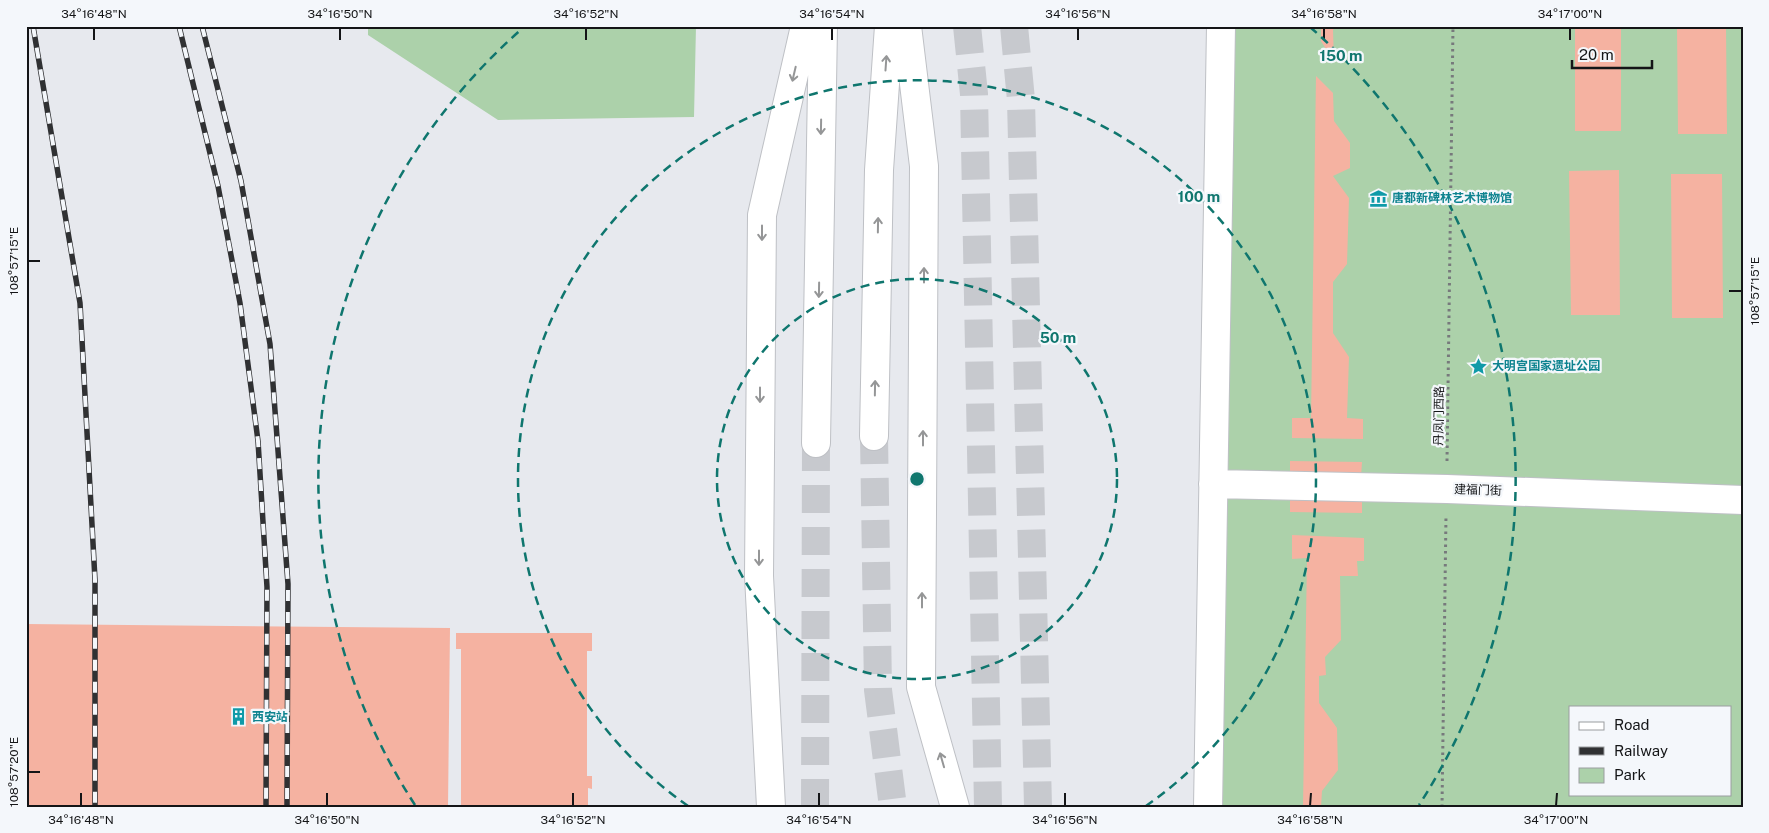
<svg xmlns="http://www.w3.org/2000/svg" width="1769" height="833" viewBox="0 0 1769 833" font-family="'Public Sans','Noto Sans SC',sans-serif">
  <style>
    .green { fill: #acd1aa; fill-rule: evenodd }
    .building { fill: #f5b2a1 }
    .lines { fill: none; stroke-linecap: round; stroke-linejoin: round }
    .secondary-tunnel { stroke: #c7c9ce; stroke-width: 28; stroke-dasharray: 28 14; stroke-linecap: butt }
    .street-casing { stroke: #bec0c5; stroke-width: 30 }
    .secondary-casing { stroke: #bec0c5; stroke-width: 30 }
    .path { stroke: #77797c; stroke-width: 3; stroke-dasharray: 2.5 4; stroke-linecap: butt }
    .street { stroke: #fff; stroke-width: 28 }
    .secondary { stroke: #fff; stroke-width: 28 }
    .rail-casing { stroke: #303133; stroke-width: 5.5 }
    .rail { stroke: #f4f7fb; stroke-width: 4; stroke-dasharray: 11; stroke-linecap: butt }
    .oneway { stroke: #959697 }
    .ticks { fill: none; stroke: #141517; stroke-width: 2 }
    .ring { fill: none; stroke: #0f766e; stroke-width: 2.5; stroke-dasharray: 9 6 }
    .labels { text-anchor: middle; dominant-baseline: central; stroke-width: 4.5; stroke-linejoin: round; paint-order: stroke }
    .culture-label { font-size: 12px; font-weight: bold; fill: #0d838f; stroke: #f4f7fb; text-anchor: start }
    .street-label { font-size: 12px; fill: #141517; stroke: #f4f7fb }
    .centre { fill: #0f766e; stroke: #f4f7fb; stroke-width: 2.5 }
    .ring-label { font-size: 15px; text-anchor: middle; font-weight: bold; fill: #0f766e; stroke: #f4f7fb; stroke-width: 4.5; stroke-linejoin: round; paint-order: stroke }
    .neatline { fill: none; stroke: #141517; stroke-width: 2 }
    .ticks-label { font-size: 12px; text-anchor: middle; fill: #141517 }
  </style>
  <rect width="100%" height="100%" fill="#e7e9ee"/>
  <path class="green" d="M368,26H696L694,117L498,120L368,35Z
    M1220,26H1743V807H1205ZM1570,707H1730V794H1570Z"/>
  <path class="building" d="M1321,26H1336L1333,30L1334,62L1321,41Z
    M1575,26H1621V131H1575Z
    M1677,26H1726L1727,134H1678Z
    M1316,76L1333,93L1334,121L1350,143V168L1333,176L1349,198L1347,264L1333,282V333L1349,357L1347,418L1363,419V439L1292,438V418H1311Z
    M1619,170L1620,315H1571L1569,171Z
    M1671,174H1722L1723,318H1672Z
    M1290,461L1362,462L1361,477L1290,476Z
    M1290,497L1362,498V513L1290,512Z
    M1292,535L1364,538V561H1357L1358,576H1340L1341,640L1325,657L1326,675L1319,676V703L1337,728L1338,770L1322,791L1321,807H1303L1307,558L1292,559Z
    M26,624L450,628L448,807H26Z
    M456,633H592V651H587V776H592V789L588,788V807H461V649H456Z"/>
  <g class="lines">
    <path class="secondary-tunnel" d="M967,26L974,94L988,807
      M1014,26L1021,100L1038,807
      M874,436L878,690L893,807
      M815,807L816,443"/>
    <defs>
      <path id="street" d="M1213,484L1447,489L1743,500
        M1208,807L1221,26"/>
      <path id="secondary" d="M907,26L924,166L921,687L955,807
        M874,436L879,170L889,26
        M816,443L823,26
        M771,807L759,576L762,215L805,26"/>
    </defs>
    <use href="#street" class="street-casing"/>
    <use href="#secondary" class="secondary-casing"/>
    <path class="path" d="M1447,461L1453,26
      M1442,807L1446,515"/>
    <use href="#street" class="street"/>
    <use href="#secondary" class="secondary"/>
    <defs>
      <path id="rail" d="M33,26L80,303L95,580V807
        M179,26L218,186L240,303L258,441L267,587L266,807
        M202,26L241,181L270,344L288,584L287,807"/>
    </defs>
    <use href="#rail" class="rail-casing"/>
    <use href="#rail" class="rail"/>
  </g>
  <defs><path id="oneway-shaft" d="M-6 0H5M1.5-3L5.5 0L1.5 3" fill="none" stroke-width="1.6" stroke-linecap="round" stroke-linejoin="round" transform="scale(1.25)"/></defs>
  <g class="oneway">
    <use href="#oneway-shaft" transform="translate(886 63) rotate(-86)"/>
    <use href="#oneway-shaft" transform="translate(794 74) rotate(103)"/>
    <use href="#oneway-shaft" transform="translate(821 127) rotate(91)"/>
    <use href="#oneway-shaft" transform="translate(878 225) rotate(-89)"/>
    <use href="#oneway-shaft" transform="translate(762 233) rotate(90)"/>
    <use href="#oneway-shaft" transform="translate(924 275) rotate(-90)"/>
    <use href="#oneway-shaft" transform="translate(819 290) rotate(91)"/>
    <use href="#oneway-shaft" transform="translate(875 388) rotate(-89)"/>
    <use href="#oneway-shaft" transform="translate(760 395) rotate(90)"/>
    <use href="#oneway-shaft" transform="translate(923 438) rotate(-90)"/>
    <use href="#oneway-shaft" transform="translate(759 558) rotate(90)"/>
    <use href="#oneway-shaft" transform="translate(922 600) rotate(-90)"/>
    <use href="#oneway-shaft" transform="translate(942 760) rotate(-106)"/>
  </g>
  <path class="ticks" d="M94,40V28M340,40V28M586,40V28M832,40V28M1078,40V28M1324,40V28M1570,40V28M28,261H40M1729,291H1742M28,772H40M81,806V793M327,806V793M573,806V793M819,806V793M1065,806V793M1310,806L1311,793M1556,806L1557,793"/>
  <g class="ring">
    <circle cx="917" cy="479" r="200"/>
    <path d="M688 806A399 399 0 1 1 1146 806"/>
    <path d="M415 805A599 599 0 0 1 524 27M1310 27A599 599 0 0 1 1419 805"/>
  </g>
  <defs>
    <symbol id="museum-bare" viewBox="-9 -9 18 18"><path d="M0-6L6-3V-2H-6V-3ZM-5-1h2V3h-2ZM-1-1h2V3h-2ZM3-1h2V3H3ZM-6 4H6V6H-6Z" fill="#0f9aa8" stroke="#f4f7fb" stroke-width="2.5" paint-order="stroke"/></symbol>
    <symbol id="sight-bare" viewBox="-9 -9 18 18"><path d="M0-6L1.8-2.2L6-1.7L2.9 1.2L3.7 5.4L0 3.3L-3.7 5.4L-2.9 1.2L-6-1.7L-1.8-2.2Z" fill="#0f9aa8" stroke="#f4f7fb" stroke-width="2.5" paint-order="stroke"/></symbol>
    <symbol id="building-bare" viewBox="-9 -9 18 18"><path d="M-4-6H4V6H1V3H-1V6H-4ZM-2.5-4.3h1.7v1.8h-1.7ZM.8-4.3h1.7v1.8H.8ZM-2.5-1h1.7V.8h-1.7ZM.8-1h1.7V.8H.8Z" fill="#0f9aa8" stroke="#f4f7fb" stroke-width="2.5" paint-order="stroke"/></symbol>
  </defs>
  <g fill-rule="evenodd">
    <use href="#museum-bare" x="1366" y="186" width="25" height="25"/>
    <use href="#sight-bare" x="1466" y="354" width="25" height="25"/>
    <use href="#building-bare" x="226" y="704" width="25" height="25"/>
  </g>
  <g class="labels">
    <g class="culture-label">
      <text x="1392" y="198">唐都新碑林艺术博物馆</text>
      <text x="1492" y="366">大明宫国家遗址公园</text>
      <text x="252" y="717">西安站</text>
    </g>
    <g class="street-label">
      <text transform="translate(1439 416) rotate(-89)">丹凤门西路</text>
      <text transform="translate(1478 490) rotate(2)">建福门街</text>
    </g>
  </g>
  <circle cx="917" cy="479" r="8" class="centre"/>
  <g class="ring-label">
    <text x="1341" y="61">150 m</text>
    <text x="1199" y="202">100 m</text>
    <text x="1058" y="343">50 m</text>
  </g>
  <rect width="1769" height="833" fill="none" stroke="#f4f7fb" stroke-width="55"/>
  <rect x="1569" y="706" width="162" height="90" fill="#f4f7fb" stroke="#9a9da0"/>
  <rect x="1579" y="722" width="25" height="8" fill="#ffffff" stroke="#9a9da0"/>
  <text x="1614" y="730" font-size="15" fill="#141517">Road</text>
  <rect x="1579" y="747" width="25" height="8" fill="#303133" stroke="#9a9da0"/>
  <text x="1614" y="756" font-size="15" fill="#141517">Railway</text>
  <rect x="1579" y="768" width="25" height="15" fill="#acd1aa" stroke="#9a9da0"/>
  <text x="1614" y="780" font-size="15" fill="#141517">Park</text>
  <path d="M1572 60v8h80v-8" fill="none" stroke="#141517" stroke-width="2.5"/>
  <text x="1579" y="60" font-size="15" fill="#141517" stroke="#f4f7fb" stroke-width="4" paint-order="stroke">20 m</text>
  <rect x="28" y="28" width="1714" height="778" class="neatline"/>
  <g class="ticks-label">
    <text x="94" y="18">34°16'48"N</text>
    <text x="340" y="18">34°16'50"N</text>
    <text x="586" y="18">34°16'52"N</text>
    <text x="832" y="18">34°16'54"N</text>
    <text x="1078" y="18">34°16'56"N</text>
    <text x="1324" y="18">34°16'58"N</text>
    <text x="1570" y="18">34°17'00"N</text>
    <text transform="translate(14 261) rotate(-90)" y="4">108°57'15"E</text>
    <text transform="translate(1755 291) rotate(-90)" y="4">108°57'15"E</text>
    <text transform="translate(14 772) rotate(-90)" y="4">108°57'20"E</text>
    <text x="81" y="824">34°16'48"N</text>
    <text x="327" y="824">34°16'50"N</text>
    <text x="573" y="824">34°16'52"N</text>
    <text x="819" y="824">34°16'54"N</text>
    <text x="1065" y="824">34°16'56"N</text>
    <text x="1310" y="824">34°16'58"N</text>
    <text x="1556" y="824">34°17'00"N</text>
  </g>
</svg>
